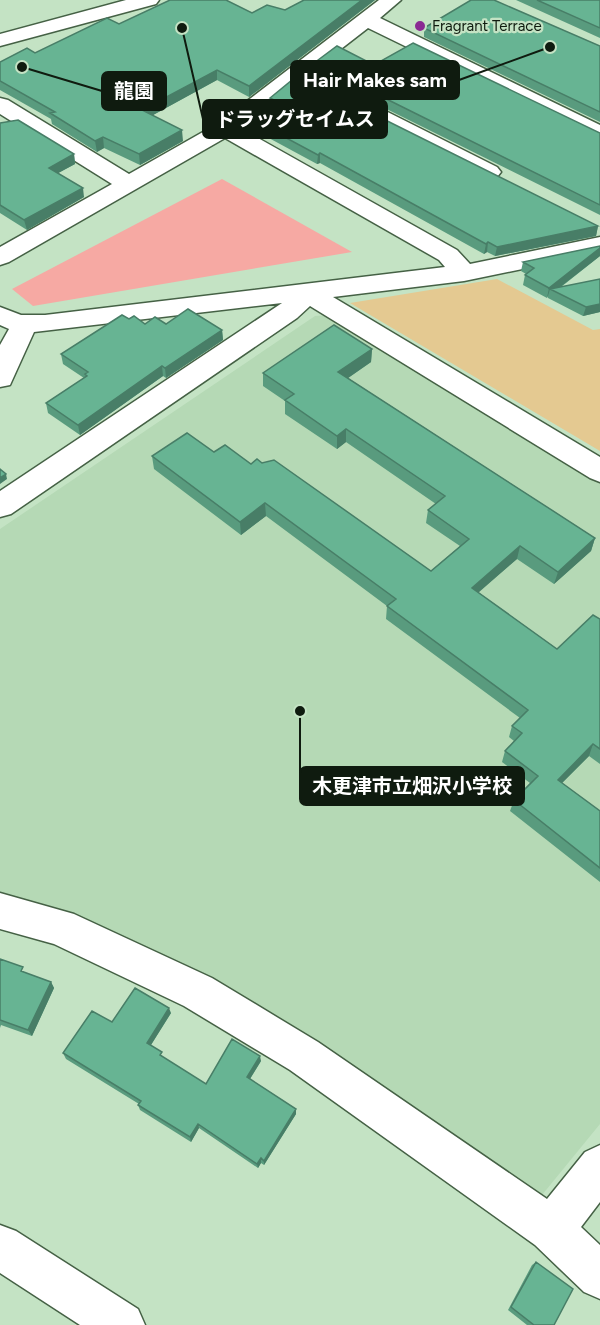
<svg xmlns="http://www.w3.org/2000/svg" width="600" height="1325" viewBox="0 0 600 1325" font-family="Figtree,'Noto Sans JP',sans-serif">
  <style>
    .built { fill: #b5d9b5 }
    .green { fill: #e4c991 }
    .water { fill: #f6a9a3 }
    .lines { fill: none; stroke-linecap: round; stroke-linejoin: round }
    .minor-casing { stroke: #456145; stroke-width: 3 }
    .minor { fill: #fff; fill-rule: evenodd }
    .wall { fill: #599b7e }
    .shaded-wall { fill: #487e67 }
    .building { fill: #67b493; stroke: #487e67; stroke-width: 1.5 }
    .poi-dot { fill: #8a2a93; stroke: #c4e3c4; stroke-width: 2 }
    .labels { text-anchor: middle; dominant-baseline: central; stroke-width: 4.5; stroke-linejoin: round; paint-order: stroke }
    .far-poi-label { font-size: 15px; fill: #0f1b0f; stroke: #c4e3c4; text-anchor: start }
    .leader { fill: none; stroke: #0f1b0f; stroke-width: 2 }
    .callout-dot { fill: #0f1b0f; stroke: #c4e3c4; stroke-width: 2 }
    .callout { fill: #0f1b0f; stroke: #0f1b0f; stroke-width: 2 }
    .callout-label { font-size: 20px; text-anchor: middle; font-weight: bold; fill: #fff }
  </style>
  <rect width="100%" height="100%" fill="#c4e3c4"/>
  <path class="built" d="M329,315L600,482V1124L542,1195L280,1019L46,906L0,893V529L315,316Z"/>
  <path class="green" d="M497,279L593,330L600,329V451L350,303Z"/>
  <path class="water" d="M222,179L352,252L33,306L12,289Z"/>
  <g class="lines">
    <defs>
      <path id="minor" d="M126,0H159L156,4L0,46V34Z
        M379,0H401L380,18L600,125V141L368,28L310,73L497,167L501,172L497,177H481L297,83L240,128L457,250L470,264L600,237V253L464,281L333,297L600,457V482L590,478L310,306L297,318L11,514L0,517V491L282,303L34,332L10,385L0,387V345L9,329L0,325V307L21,315H45L445,267L439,260L225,138L9,262L0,265V247L112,184L0,114V98L8,100L129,174L217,124Z
        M0,893L74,914L212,978L318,1042L547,1199L585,1152L600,1145V1202L581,1227L600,1245V1299L584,1292L535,1245L290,1070L184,1006L54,944L0,929Z
        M0,1225L16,1231L138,1309L145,1325H80L0,1273Z"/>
    </defs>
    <use href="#minor" class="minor-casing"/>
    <use href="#minor" class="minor"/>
  </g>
  <path class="wall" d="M304,0H375L249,97L217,80L153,115L183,141L140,165L104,148L97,152L52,124L51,119L0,90V62L35,53L119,24L285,10Z
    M516,0H600V38Z
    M424,28L600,46V122L424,37Z
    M314,63L374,65L600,133V215L314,73Z
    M270,98L598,226L596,236L495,256L487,252L484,254L320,163L317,164L254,130L253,120L273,109L270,107Z
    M0,123L74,154L75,164L58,173L84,197L27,230L0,213Z
    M600,246V256L561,287L600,279V312L583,316L548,298V296L547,298L523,285L525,275L526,274L521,271L523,262Z
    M129,319L145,324H166L222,330L223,340L166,378L163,376L80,435L48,413L46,403L84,378L63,364L61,354Z
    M372,349L371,362L348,378L595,538L591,551L554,584L517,559L478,592L557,649L600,619V764L589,756L562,783L600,811V882L510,811L514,800L530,783L502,762L505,751L514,741L509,737L512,726L520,718L386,619L387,606L266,516L241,535L154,469L152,456L214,452L251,464L431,571L460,546L426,523L428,510L436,504L346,442L337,449L285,414V401L263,386V373Z
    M0,959L26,973L51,982L54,988L32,1036L1,1025L0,1028Z
    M171,1013L151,1045L164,1058L206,1084L261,1061L250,1079L296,1114L264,1165L261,1163L258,1168L199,1128L191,1142L140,1110L138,1105L139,1104L66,1059L63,1053L112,1022Z
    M536,1262L554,1325H527L508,1310L532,1265Z"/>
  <path class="shaded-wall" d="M362,0H375L249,97V86Z
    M217,70V80L144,120L142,110Z
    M182,130L183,141L140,165L139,154Z
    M103,137L104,148L97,152L95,141Z
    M320,153V163L317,164L318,155Z
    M74,154L75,164L51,177L49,168Z
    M83,188L84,197L27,230L24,220Z
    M598,226L596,236L495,256L497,247Z
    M488,242L487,252L484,254L486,244Z
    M600,248V256L555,291L550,289L548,296L547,298L549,288Z
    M600,304V312L583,316L586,307Z
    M222,330L223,340L166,378L165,368Z
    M372,349L371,362L338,385V372Z
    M162,366L163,376L80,435L78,425Z
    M346,429V442L337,449V436Z
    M6,474L7,479L0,484V478Z
    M265,503L266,516L241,535L240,522Z
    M595,538L591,551L554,584L558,572Z
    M520,546L517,559L470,600L472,588Z
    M593,744L589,756L554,791L558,780Z
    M51,982L54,988L32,1036L28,1030Z
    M169,1008L171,1013L149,1048L147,1043Z
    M260,1056L261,1061L248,1082L247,1077Z
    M296,1109V1114L264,1165V1161Z
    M198,1124L199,1128L191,1142L190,1137Z
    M261,1158V1163L258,1168L257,1164Z"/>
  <path class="building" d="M170,0H226L252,13L267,5L285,10L304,0H362L249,86L217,70L142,110L182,130L139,154L103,137L95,141L50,113L55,112L0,81V62L27,48L35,53L107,18L119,24Z
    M471,0H494L600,46V112L424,28Z
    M537,0H600V28Z
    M413,43L600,133V205L314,63L337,46L374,65Z
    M297,76L598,226L497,247L488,242L486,244L320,153L318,155L253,120L282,104L270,98Z
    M18,120L74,154L49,168L83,188L24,220L0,205V123Z
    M600,246V248L549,288L525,275L534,268L523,262Z
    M600,279V304L586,307L550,289Z
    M188,309L222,330L165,368L162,366L78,425L46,403L87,376L85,374L88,372L61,354L122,315L129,319L134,316L145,324L155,317L166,324Z
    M334,325L372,349L338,372L595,538L558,572L520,546L472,588L557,649L593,615L600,619V749L593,744L558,780L600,811V868L514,800L538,776L505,751L522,733L512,726L528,710L387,606L396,599L265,503L240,522L152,456L187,433L214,452L225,445L251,464L257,459L262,463L274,460L431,571L469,539L428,510L445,496L346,429L337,436L285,400L294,394L263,373Z
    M0,469L6,474L0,478Z
    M0,959L23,967L21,971L51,982L28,1030L0,1020Z
    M135,988L169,1008L147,1043L162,1052L160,1055L206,1084L232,1039L260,1056L247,1077L296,1109L264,1161L261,1158L257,1164L198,1124L190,1137L138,1105L141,1101L63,1053L92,1011L112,1022Z
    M536,1262L573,1289L554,1325H534L511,1307Z"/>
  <circle class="poi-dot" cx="420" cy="26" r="6"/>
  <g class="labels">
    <g class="far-poi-label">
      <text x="432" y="26">Fragrant Terrace</text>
    </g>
  </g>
  <path class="leader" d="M550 47L459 80M22 67L102 91M182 28L203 119M300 711L300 786"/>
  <g class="callout-dot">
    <circle cx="550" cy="47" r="6"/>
    <circle cx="22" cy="67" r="6"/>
    <circle cx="182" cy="28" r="6"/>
    <circle cx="300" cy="711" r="6"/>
  </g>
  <g class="callout">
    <rect x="291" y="61" width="168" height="38" rx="6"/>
    <rect x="102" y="72" width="64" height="38" rx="6"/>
    <rect x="203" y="100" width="184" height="38" rx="6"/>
    <rect x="300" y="767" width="224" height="38" rx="6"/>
  </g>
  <g class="callout-label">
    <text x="375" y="87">Hair Makes sam</text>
    <text x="134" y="98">龍園</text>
    <text x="295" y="126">ドラッグセイムス</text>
    <text x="412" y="793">木更津市立畑沢小学校</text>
  </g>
</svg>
